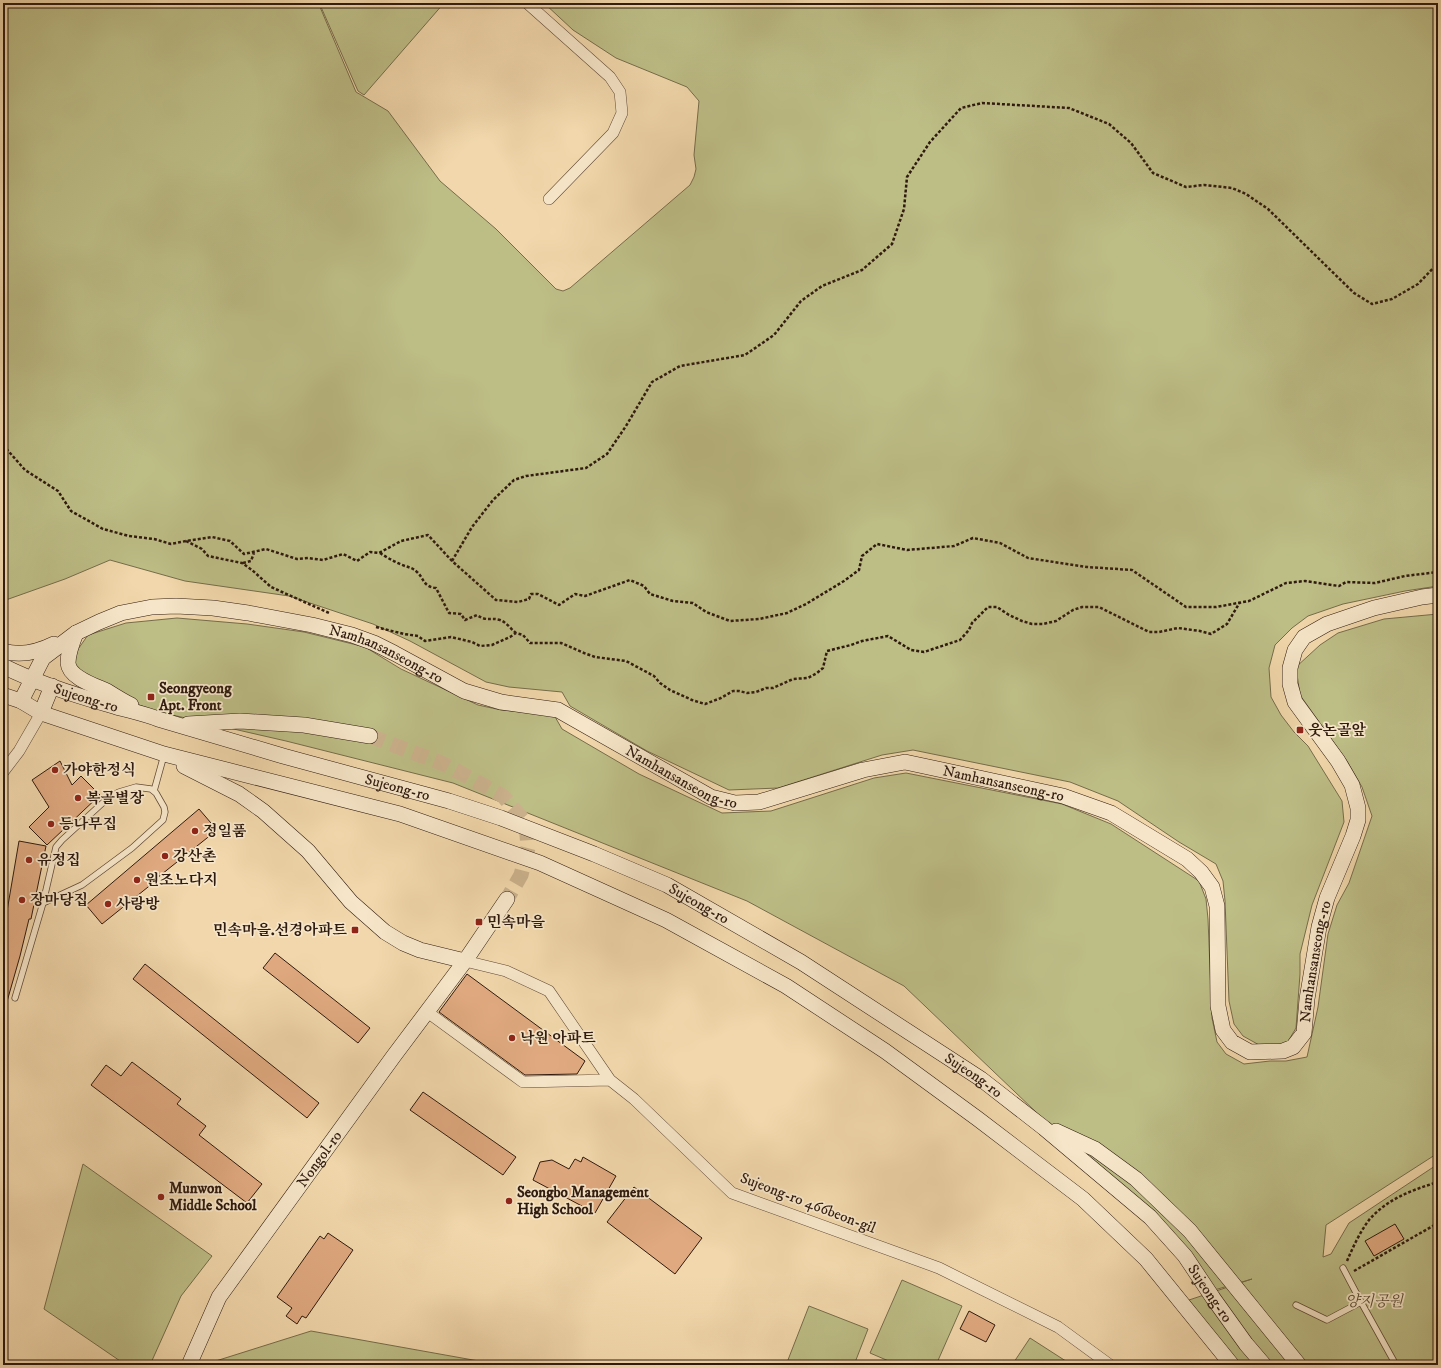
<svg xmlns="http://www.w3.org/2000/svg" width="1441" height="1368" viewBox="0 0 1441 1368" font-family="'IM FELL DW Pica','Noto Serif KR',serif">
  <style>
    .green { fill: #bdbd86; stroke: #766c4a }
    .building { fill: #e0a980; stroke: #2f1a0f }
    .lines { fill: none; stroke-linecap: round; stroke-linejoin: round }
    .secondary-tunnel { stroke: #cab18c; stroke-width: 15; stroke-dasharray: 15 8; stroke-linecap: butt }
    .lane-casing { stroke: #604936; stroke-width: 7 }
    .street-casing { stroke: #604936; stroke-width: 12 }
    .secondary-casing { stroke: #2f1a0f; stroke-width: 16 }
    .path { stroke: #2f1a0f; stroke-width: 2.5; stroke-dasharray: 3 2; stroke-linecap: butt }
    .lane { stroke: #f6e5c8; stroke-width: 5.5 }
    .street { stroke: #f6e5c8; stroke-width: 11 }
    .secondary { stroke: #f6e5c8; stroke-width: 15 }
    .poi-dot { fill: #8f2418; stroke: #f6e5c8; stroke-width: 1.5 }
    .labels { text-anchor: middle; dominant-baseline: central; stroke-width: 3.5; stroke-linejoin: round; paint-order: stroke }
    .street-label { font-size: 15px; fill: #2f1a0f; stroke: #f6e5c8 }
    .poi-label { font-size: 15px; font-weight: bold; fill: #2f1a0f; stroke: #f6e5c8; text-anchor: start }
    .park-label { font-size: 15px; font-style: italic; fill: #5a4b33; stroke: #f6e5c8 }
  </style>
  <rect width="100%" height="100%" fill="#f1d7ab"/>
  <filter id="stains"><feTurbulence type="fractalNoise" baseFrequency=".005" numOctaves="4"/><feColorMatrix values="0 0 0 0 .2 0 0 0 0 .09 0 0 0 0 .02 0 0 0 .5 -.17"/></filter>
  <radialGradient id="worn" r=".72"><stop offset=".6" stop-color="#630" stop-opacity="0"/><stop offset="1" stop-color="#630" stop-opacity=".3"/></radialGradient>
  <path class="green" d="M3,3H311L320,7L356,92L388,111L440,181L496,229L556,289L563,291L570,288L690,185L694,177L696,169L694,155L699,101L687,87L616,58L573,30L544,3H1438V586L1405,591L1343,604L1308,616L1292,628L1275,645L1269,668L1271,697L1281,715L1294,732L1308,746L1342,801L1344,822L1312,905L1300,954V974L1296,1028L1287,1043L1261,1046L1243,1036L1234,1024L1229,1001L1225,901L1223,881L1216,864L1179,842L1118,801L1070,782L913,750L882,755L778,788L729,790L647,751L570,706L562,692L509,687L486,682L410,641L373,624L289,596L185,581L110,560L65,579L3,601Z
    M313,3H444L364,95L358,91L321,7Z
    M1438,614V1153L1326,1225L1323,1257L1331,1254L1349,1223L1438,1164V1365H1238L1189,1300L1252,1279L1211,1291L1146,1217L904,986L747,901L453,783L286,741L155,711L84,684L69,662L88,635L126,623L177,618L247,624L304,632L365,647L401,669L478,705L501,710L554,715L562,729L639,774L722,813L771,811L874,778L906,773L1062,804L1111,824L1199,881L1206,899L1208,919L1212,1018L1217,1042L1226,1054L1244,1064L1270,1061H1286L1307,1057L1318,1007L1328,934L1337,905L1349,883L1372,816L1362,787L1347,761L1300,695L1296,667L1320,645L1338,633L1384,619Z
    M83,1164L212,1256L181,1296L150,1365H126L44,1309Z
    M902,1280L962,1306L936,1365H898L870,1353Z
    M809,1306L868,1329L854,1365H786Z
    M311,1331L501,1365H203Z
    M1030,1338L1072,1365H1012Z"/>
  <path class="building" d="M60,761L72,785L81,776L100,795L47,845L29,827L49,807L32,780Z
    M199,809L217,830L157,878L158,879L102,924L86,905Z
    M19,841L46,846L31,919H29L20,956L6,1005L3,1004V917H6Z
    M275,953L370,1028L358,1043L263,968Z
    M145,964L319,1103L307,1118L133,979Z
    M467,974L585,1061L577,1074L525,1075L439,1012Z
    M132,1062L181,1099L177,1104L206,1126L199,1135L262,1184L247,1203L91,1085L106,1065L121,1076Z
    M423,1092L516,1157L503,1175L410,1110Z
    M583,1157L616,1176L595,1213L533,1180L540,1162L552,1160L569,1169L575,1159L581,1162Z
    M634,1187L702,1238L675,1274L607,1222Z
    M1395,1224L1404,1239L1374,1256L1365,1241Z
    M328,1233L353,1250L306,1318L302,1316L297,1324L286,1316L292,1308L277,1297L320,1236L324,1239Z
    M969,1311L995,1325L986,1342L960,1329Z"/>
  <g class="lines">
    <path class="secondary-tunnel" d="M370,736L446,765L503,796L526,823L528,848L521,875L507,899"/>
    <defs>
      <path id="lane" d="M136,787L151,789L156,793L164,807L165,812L163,820L132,848L82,885L43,903L56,847L62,840L107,799L119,792Z
        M154,791L164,755
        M15,998L43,903
        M1343,1268L1361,1302
        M1296,1305L1327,1320L1361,1302L1396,1365"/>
      <path id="street" d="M527,3L610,77L620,92L622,113L613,133L549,199
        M3,772L19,751L41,713
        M465,961L506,971L549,991L610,1080L634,1099L732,1193L939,1268L1058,1327L1110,1365
        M426,1011L523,1082L610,1080"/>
      <g id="secondary">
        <path d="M76,633C72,643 68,653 68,663C69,678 96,686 107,691C115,696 123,701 131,705"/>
        <path d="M3,651C20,656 38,652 54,644"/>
        <path id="s1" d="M3,666C37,683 74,695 110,705C126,710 142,713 158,719L283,756L449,801L501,818L594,854L667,885L801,962L981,1079L1044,1128L1150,1217L1185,1256L1213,1298L1246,1344L1264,1365"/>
        <path d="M3,695L21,701L41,713L164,754L400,814L540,863L666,920L786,986L885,1051L978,1119L1083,1199L1146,1259L1232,1365"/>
        <path id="s2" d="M21,701L43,658L76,633L99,622L121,613L152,607L176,606L213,608L248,613L312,625L352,635L374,643L394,653L464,691L501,702L558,710L711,797L735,803L759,802L863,770L905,762L1063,796L1111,813L1187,859L1201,872L1212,887L1217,906L1218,1006L1223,1030L1232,1042L1250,1052L1283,1051L1293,1047L1304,1033L1307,999L1319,927L1327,898L1353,836L1358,820V808L1352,785L1338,761L1295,702L1290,684V668L1295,650L1304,637L1327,624L1374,608L1422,597L1438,595"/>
        <path d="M41,713L52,686"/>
        <path d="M188,724L240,721L304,725L370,736"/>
        <path d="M184,766L239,794L263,811L308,851L351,902L385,932L403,943L420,950L465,961"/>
        <path d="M1056,1131L1095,1149L1136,1179L1190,1231L1299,1365"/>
        <path id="s3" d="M189,1365L219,1297L393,1057L465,961L507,899"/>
      </g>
    </defs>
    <use href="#lane" class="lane-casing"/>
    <use href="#street" class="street-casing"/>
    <use href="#secondary" class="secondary-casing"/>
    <path class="path" d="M3,445L25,470L58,491L71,511L103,529L129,536L154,539L171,544L186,541L212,537L230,541L244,554L266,549L297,559L308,558L323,560L343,554L357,561L370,552L379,553L401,541L428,535L452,561L496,600L518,602L529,599L531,594H538L559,605L575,594L585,596L630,580L644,586L650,594L673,601L693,603L706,612L730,621L759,619L787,613L806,604L844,581L859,570L862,556L877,544L907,550L954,546L973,538L1000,543L1028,558L1087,567L1132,570L1186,607H1216L1249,601L1286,583L1305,581L1339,586L1346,582L1375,583L1405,576L1438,572
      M186,541L202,549L208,556L242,563L252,570L271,587L329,613
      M380,553C386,557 393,561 400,564C406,567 412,567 417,572C424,578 423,587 436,588L449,613L461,614L465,620L477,615C487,622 490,617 500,620C506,622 511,629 516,633
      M452,561L472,527L493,500L514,480L526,476L586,468L607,454L626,426L652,382L680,366L745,355L774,335L801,301L822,286L862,270L892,244L904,209L907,177L930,142L961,108L982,103L1069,108L1109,124L1131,143L1153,173L1186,187L1204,185L1232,188L1246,194L1268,209L1354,293L1372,304L1392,299L1418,284L1438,263
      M243,563L251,561L254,553
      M376,627L404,634L418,636L425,641L451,637L472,642L480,646L492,645L510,637L516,633L523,635L530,643H561L584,653L595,657L626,661L654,676L660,683L670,690L692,700L705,704L721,698L733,691H739L747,693L756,692L766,688H773L793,679L808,678L817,673L823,668L827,651L851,645L862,641L888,636L911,650L924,652L960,640L969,630L972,623L988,607H997L1009,615L1022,621L1032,624H1043L1056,621L1073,610L1082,607H1099L1149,632H1159L1178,628L1200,631L1211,634L1227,624L1240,602
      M1347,1261C1353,1247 1360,1232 1369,1220C1387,1199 1412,1190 1438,1182
      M1354,1271L1438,1223"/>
    <use href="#lane" class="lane"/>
    <use href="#street" class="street"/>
    <use href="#secondary" class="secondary"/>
  </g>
  <g class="poi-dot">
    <rect x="147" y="693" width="8" height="8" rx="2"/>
    <rect x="1296" y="726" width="8" height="8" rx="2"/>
    <circle cx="55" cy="770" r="4"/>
    <circle cx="78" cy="798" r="4"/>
    <circle cx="51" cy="824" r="4"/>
    <circle cx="195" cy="831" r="4"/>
    <circle cx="165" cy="856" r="4"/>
    <circle cx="29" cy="860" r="4"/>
    <circle cx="137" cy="880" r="4"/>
    <circle cx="22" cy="900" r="4"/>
    <circle cx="108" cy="904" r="4"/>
    <rect x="475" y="918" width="8" height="8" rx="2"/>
    <rect x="351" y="926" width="8" height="8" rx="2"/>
    <circle cx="512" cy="1038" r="4"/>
    <circle cx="161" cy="1197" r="4"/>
    <circle cx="509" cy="1201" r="4"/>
  </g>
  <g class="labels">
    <g class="street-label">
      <text stroke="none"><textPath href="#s2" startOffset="412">Namhansanseong-ro</textPath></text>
      <text stroke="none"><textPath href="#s1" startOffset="89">Sujeong-ro</textPath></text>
      <text stroke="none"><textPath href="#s2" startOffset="736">Namhansanseong-ro</textPath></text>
      <text stroke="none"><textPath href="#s2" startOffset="1072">Namhansanseong-ro</textPath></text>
      <text stroke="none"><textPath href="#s1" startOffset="413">Sujeong-ro</textPath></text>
      <text stroke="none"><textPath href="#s1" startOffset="737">Sujeong-ro</textPath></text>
      <text stroke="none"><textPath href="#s2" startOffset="1624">Namhansanseong-ro</textPath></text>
      <text stroke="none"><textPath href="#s1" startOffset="1061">Sujeong-ro</textPath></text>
      <text stroke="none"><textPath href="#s3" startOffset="245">Nongol-ro</textPath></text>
      <text transform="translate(808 1203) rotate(21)">Sujeong-ro 466beon-gil</text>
      <text stroke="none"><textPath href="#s1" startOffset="1385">Sujeong-ro</textPath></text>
    </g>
    <g class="poi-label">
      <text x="159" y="688">Seongyeong<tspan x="159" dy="17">Apt. Front</tspan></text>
      <text x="1308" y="730">웃논골앞</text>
      <text x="63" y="770">가야한정식</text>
      <text x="86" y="798">복골별장</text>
      <text x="59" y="824">등나무집</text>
      <text x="203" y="831">정일품</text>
      <text x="173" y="856">강산촌</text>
      <text x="37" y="860">유정집</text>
      <text x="145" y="880">원조노다지</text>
      <text x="30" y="900">장마당집</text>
      <text x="116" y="904">사랑방</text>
      <text x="487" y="922">민속마을</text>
      <text x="347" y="930" text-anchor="end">민속마을.선경아파트</text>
      <text x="520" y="1038">낙원 아파트</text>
      <text x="169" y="1188">Munwon<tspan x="169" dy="17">Middle School</tspan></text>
      <text x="517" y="1192">Seongbo Management<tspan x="517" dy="17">High School</tspan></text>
    </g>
    <g class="park-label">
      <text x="1374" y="1301">양지공원</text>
    </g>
  </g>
  <rect width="1441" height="1368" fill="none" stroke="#f1d7ab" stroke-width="16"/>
  <rect x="4" y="4" width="1433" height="1360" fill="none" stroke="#2f1a0f" stroke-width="2"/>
  <rect x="8" y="8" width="1425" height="1352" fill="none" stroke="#2f1a0f"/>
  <rect width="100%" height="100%" filter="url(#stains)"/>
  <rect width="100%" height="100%" fill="url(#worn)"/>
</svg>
